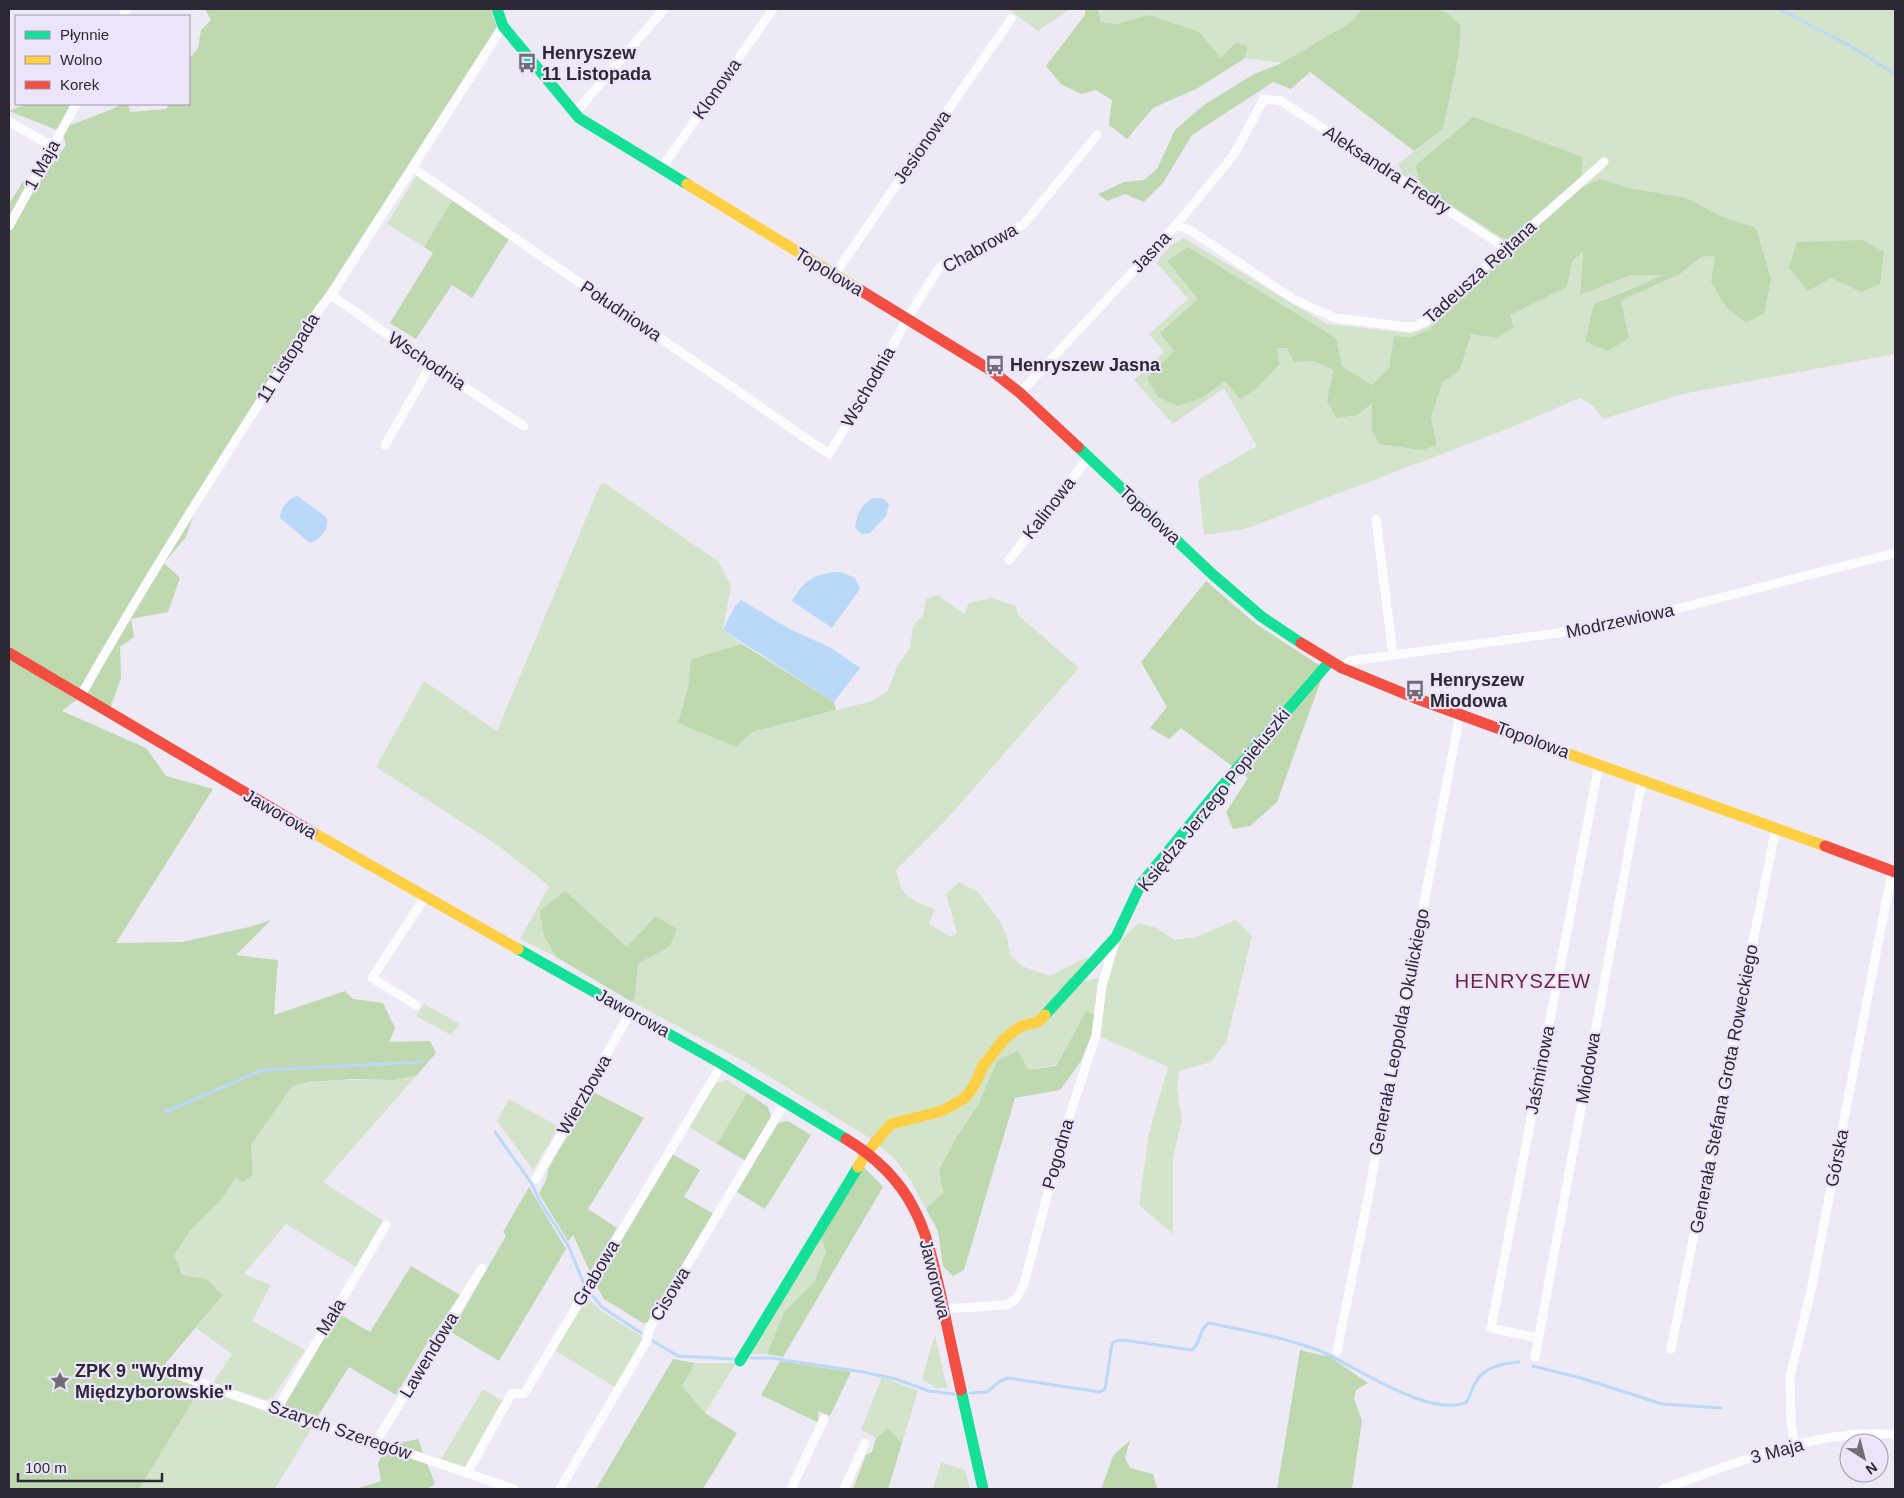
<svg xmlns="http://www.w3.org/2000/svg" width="1904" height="1498" viewBox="0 0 1904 1498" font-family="Arial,sans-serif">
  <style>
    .green { fill: #d3e4cb; fill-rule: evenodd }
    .forest { fill: #bed8b0 }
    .water { fill: #bad8f7 }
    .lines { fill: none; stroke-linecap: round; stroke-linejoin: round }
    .stream { stroke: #bad8f7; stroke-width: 3 }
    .street { stroke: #fcfcfe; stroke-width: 9 }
    .fast { stroke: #16e098; stroke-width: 11 }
    .slow { stroke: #ffcf43; stroke-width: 11 }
    .jam { stroke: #f24e42; stroke-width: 11 }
    .labels { text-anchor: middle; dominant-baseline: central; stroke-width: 4.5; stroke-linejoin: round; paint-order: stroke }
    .poi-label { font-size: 18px; font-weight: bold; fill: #2c2835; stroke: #ece5fa; text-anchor: start }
    .street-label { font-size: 18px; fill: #2c2835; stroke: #ece5fa }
    .quarter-label { font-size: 20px; letter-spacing: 1px; fill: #6b273f; stroke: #ece5fa }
  </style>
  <rect width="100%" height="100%" fill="#edeaf5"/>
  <path class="green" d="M1008,9H1070L1038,31Z
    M1098,9H1362L1351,22L1282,63L1245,58L1246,46L1221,58L1149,15L1116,24L1101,22Z
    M1432,9H1895V354L1682,394L1603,419L1592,405L1580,398L1510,428L1245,529L1204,535L1198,480L1257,446L1224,388L1173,424L1134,380L1164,352L1149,334L1188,299L1156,262L1172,244L1184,238L1327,324L1411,333L1428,327L1459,293L1505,253L1407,184L1398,164L1443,129L1461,26L1446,12ZM1554,147L1583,157L1579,189L1601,179L1629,188L1687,198L1720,216L1756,228L1715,256L1701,257L1680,274L1621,301L1629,338L1594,304L1628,289L1666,275H1631L1580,295L1583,251L1572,262L1567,287L1510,315L1496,338L1471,334L1460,370L1442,383L1431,418L1437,445L1372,431L1373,402L1327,401L1333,370L1314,361L1294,362L1287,348H1277L1256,389L1240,398L1225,381L1202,398L1147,378L1174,351L1161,333L1198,299L1342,366L1372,385L1389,368L1394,336L1411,337L1430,329L1478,280L1517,247L1432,193ZM1797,242H1830L1861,292L1831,278Z
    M417,174L454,197L424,247L387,224Z
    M604,483L718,561L731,585L723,630L742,644L691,659L688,687L678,723L698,730L752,732L872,701L888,691L897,666L910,648L913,626L923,615L926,599L938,595L964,614L969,603L991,598L1016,606L1018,615L1079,668L947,819L896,870C902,898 910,900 935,909L929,924L951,937L957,933L946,894L959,882L978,892L1001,923L1007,937L1010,955L1022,966L1050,976L1087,957L1090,961L1082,981L1105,977L1112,964L1122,939L1139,923L1157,928L1174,940L1196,937L1236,920L1252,936L1226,1042L1211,1062L1179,1071L1177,1089L1182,1120L1173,1157V1234L1139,1205L1149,1133L1168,1067L1099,1036L1086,1011L1056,1065L1028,1070L997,1061L978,1105L956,1138L939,1170L943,1193L926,1209L911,1181L894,1158L868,1137L747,1063L632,1002L635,998L638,964L670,946L677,929L654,916L627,947L544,936L556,957L520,939L549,886L499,846L376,767L424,681L497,731L600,485Z
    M424,1004L460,1024L451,1035L416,1016Z
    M416,1076L323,1182L383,1221L356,1267L286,1224L244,1274L271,1285L252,1321L305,1350L272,1398L267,1400L213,1383L232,1354L196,1328L223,1295L207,1279L184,1275L174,1255L190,1231L219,1202L236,1178L251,1145L292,1086C332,1076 375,1083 416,1076Z
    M727,1080L747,1093L717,1144L688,1126L716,1083Z
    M509,1099L559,1127L533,1170L497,1121Z
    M821,1236L826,1252L814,1282L784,1312L767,1354H750Z
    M587,1297L600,1310L644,1338L615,1387L554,1350Z
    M935,1334L947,1388H936L922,1379Z
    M695,1363H736L705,1413L682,1386Z
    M882,1377L918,1391L902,1443L888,1428L876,1438L861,1430Z
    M200,1389L304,1422L312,1428L275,1489H139Z
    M483,1389L502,1401L469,1462L466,1467L441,1459Z
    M941,1462L965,1470L970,1489H933Z"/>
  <path class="forest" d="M205,9H490L497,27L206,479L186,537L164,563L180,578L168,612L131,619L134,637L120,647L121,678L111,706L75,701L62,711L146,748L166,776L213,789L116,943L182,942L249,927L271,920L236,955L278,960L274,1015L345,991L353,999L383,1003L395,1028L389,1042L430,1041L436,1053L416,1076L393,1080L354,1079L309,1082L292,1086L251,1145L253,1174L244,1182L236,1178L219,1202L190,1231L174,1255L183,1275L207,1279L223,1295L165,1364L200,1386V1389L139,1489H9V204L25,178L37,186L66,145L62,132L9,111L27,104H69L71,125L115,108L121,104H128L130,112L166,109L170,104H189V59L198,48L201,30L211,20Z
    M1085,9H1098L1101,22L1116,24L1149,15L1199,32L1221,58L1235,43L1247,46L1245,58L1198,88L1153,108L1127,139L1109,125L1112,100L1096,90L1081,94L1061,84L1046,66L1085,15Z
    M1362,9H1432L1446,12L1461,26L1458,58L1443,129L1414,151L1310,72L1291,89L1273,82L1192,135L1163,183L1144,202L1125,194L1107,201L1098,194L1124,182L1144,180L1157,169L1175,130L1204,105L1254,74L1282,63L1351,22Z
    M1473,117L1583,157L1580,188L1601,179L1629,188L1687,198L1720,216L1756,228L1771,279L1764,314L1746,323L1726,307L1711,282L1715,256L1701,257L1680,274L1621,301L1629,338L1607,351L1585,341L1594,304L1664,275H1631L1580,295L1583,251L1572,262L1567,287L1510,315L1514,328L1496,338L1471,334L1460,370L1442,383L1431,418L1437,445L1422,450L1379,444L1372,431V403L1357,415L1336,418L1327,401L1333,370L1314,361L1294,362L1287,348H1277L1279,365L1256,389L1240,399L1225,381L1202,398L1178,406L1158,397L1147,378L1174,351L1160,333L1198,299L1167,261L1188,247L1336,338L1342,366L1372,385L1389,368L1394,336L1411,337L1430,329L1478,280L1517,247L1432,193L1419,180L1416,165Z
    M454,197L512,234L472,298L452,285L416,339L390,323L433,253L424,247Z
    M1862,240L1884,252L1880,284L1861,292L1831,278L1808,291L1789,268L1797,242Z
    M1206,581L1256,624L1325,669L1277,802L1250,826L1233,829L1226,812L1248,778L1181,728L1169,739L1150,728L1167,707L1141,662Z
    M742,644L834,702L836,710L752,732L736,747L678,723L688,687L691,659Z
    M565,891L627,947L655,916L677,929L670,946L638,964L635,998L632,1002L556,957L544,936L540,911Z
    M1086,1011L1099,1017L1081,1061L1060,1090L1015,1098L964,1270L953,1276L943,1266L938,1231L926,1209L943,1193L939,1170L956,1138L978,1105L997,1061L1018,1051L1028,1070L1056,1066Z
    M593,1092L644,1118L588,1209L617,1228L590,1272L573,1235L568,1241L539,1194L547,1178L548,1169Z
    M747,1093L768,1107L771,1117L746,1161L717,1144Z
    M788,1121L811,1135L765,1209L737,1192L778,1123Z
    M672,1154L700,1170L684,1197L714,1214L648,1322L643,1323L604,1299L594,1282Z
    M864,1167L883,1187L783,1357L767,1354L784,1312L814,1282L826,1252L821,1236Z
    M529,1187L566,1249L499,1361L451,1332L506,1236L503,1232Z
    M411,1266L460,1295L424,1348L396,1395L349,1367L318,1416L285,1406L284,1402L339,1314L370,1332Z
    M1300,1350L1330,1357L1368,1383L1356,1390L1354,1399L1362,1420L1352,1489H1277Z
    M673,1359L695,1363L682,1386L705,1413L737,1433L703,1489H596Z
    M780,1361L851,1372L830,1416L818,1411L819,1423L761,1395Z
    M888,1428L902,1443L888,1489H853L866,1455L872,1452L876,1438Z
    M418,1439L435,1484L427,1489H356L381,1481L378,1463L386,1446Z
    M1130,1440L1125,1458L1130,1468L1153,1474L1157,1489H1101L1113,1456Z"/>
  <path class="water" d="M298,496L326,517C331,527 320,542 309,542L280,518C280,509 288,498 298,496Z
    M873,498L884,499L889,504L886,516L870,533L861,534L855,527C857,514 861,505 873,498Z
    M841,572L855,578L860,589L832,628L792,601C805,578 817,573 841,572Z
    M741,600L788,628L831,648L860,668L834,702L723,630L735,606Z"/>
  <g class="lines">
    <path class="stream" d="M1779,9L1847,44L1895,74
      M165,1112L262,1070L423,1062
      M495,1132L532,1184L539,1200L569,1247L583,1282
      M591,1294L602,1307L641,1333
      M653,1341L678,1356L734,1359
      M751,1358H771L863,1372L896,1379L929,1391L954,1394
      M1533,1366L1581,1378L1662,1404L1721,1408
      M970,1393L987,1392L1000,1381L1008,1378L1100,1392L1105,1389L1112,1344L1115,1341L1123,1340L1192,1350C1201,1343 1199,1329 1209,1323C1246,1331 1284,1337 1320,1351C1355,1366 1430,1419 1467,1402C1471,1394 1474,1382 1480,1376C1489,1366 1506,1363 1519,1362"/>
    <path class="street" d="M123,16L127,9
      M575,113L664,9
      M9,122L45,142L54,144
      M413,168L829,454L868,390L907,319L939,268L1024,224L1097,135
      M661,169L773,9
      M1176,225L1190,230L1295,300L1335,318L1408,327L1417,326L1433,317L1458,291L1604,162
      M9,226L76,104
      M834,275L1011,19
      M331,295L431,365L524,426
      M1020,393L1176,225L1233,156L1264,99L1281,101L1506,248
      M385,445L431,365
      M1376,519L1393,655
      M1009,560L1089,457
      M1342,668L1350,661L1610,626L1895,553
      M80,697C155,564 238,436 320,308L331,295L503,26
      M416,1005L372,978L425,897
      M536,1179L631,1011
      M943,1309L1005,1305C1016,1302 1019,1295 1024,1284L1061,1142L1096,1035L1102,986L1115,941
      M1538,1338L1491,1328L1599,764
      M1671,1349L1776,828
      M1337,1351L1366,1208L1460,714
      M1535,1357L1642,779
      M167,1371L344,1434L376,1442L514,1489
      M277,1409L386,1225
      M376,1442L482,1268
      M1795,1445L1791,1423L1790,1377L1812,1286L1892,871
      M467,1473L512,1393L524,1394L722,1064
      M560,1489L646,1342L650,1327L785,1102
      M791,1489L824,1419
      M844,1489L865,1443
      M1663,1489C1724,1467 1785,1442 1849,1435C1864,1433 1880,1434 1895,1434"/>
    <path class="fast" d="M497,9L503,26L579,118L687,184
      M1078,447L1211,573L1262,617L1301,643
      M518,949L722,1064L846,1139
      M1045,1015L1116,937L1141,884L1216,793L1330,661
      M740,1361L858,1167
      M961,1390L983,1489"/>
    <path class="slow" d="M687,184L860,290
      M1538,743L1825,846
      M312,832L518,949
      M858,1167L867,1152L891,1124L942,1111L965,1098L974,1086L983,1066L1004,1039L1021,1026L1038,1022L1045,1015"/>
    <path class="jam" d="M860,290L992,371L1020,393L1078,447
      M1301,643L1342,668L1415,698L1538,743
      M9,653L312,832
      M1825,846L1895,872
      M846,1139C874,1156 899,1179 914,1209C928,1235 934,1267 941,1296C947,1327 954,1358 961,1390"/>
  </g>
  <defs>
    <symbol id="bus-bare" viewBox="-9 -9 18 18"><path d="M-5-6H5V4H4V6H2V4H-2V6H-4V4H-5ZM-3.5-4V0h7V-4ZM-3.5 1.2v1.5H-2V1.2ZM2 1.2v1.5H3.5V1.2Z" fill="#706c78" stroke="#ece5fa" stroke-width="2.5" paint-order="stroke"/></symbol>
    <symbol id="sight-bare" viewBox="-9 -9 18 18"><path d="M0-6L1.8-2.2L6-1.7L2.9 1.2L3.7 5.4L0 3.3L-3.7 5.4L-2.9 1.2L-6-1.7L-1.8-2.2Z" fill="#706c78" stroke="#ece5fa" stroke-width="2.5" paint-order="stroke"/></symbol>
  </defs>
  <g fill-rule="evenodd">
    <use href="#bus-bare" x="513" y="49" width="28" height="28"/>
    <use href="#bus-bare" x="981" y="351" width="28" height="28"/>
    <use href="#bus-bare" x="1401" y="676" width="28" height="28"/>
    <use href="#sight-bare" x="46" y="1367" width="28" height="28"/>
  </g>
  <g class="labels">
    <g class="poi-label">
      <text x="542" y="53">Henryszew<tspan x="542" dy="21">11 Listopada</tspan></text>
      <text x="1010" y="365">Henryszew Jasna</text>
      <text x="1430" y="680">Henryszew<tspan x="1430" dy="21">Miodowa</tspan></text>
      <text x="75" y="1371">ZPK 9 "Wydmy<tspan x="75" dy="21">Międzyborowskie"</tspan></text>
    </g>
    <g class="street-label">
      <text transform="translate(717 89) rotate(-55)">Klonowa</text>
      <text transform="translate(922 147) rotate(-55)">Jesionowa</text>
      <text transform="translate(42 165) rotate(-61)">1 Maja</text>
      <text transform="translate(1387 170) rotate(33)">Aleksandra Fredry</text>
      <text transform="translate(980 248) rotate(-29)">Chabrowa</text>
      <text transform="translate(1151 252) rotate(-47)">Jasna</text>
      <text transform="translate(829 272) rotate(31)">Topolowa</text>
      <text transform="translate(1480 272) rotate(-42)">Tadeusza Rejtana</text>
      <text transform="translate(621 311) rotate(34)">Południowa</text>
      <text transform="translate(288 358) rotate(-58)">11 Listopada</text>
      <text transform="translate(427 361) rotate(34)">Wschodnia</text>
      <text transform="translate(868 387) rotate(-60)">Wschodnia</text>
      <text transform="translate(1049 508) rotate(-52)">Kalinowa</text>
      <text transform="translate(1150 515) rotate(43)">Topolowa</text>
      <text transform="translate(1620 621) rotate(-12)">Modrzewiowa</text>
      <text transform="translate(1533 740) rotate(20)">Topolowa</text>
      <text transform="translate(1214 800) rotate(-51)">Księdza Jerzego Popiełuszki</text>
      <text transform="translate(280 814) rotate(30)">Jaworowa</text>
      <text transform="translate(633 1013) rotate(29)">Jaworowa</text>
      <text transform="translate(1399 1032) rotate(-79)">Generała Leopolda Okulickiego</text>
      <text transform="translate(1588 1068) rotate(-80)">Miodowa</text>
      <text transform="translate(1540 1070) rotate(-79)">Jaśminowa</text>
      <text transform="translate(1724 1089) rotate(-79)">Generała Stefana Grota Roweckiego</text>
      <text transform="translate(584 1095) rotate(-60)">Wierzbowa</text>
      <text transform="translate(1058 1154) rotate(-74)">Pogodna</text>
      <text transform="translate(1837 1158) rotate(-79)">Górska</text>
      <text transform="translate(596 1273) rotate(-59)">Grabowa</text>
      <text transform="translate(935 1279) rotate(76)">Jaworowa</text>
      <text transform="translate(670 1294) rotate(-59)">Cisowa</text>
      <text transform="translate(331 1317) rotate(-59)">Mała</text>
      <text transform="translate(429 1355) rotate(-59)">Lawendowa</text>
      <text transform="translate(340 1430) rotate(19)">Szarych Szeregów</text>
      <text transform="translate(1777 1451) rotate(-15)">3 Maja</text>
    </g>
    <g class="quarter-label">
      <text x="1523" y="981">HENRYSZEW</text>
    </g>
  </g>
  <rect width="1904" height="1498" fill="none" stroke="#2c2835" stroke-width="20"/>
  <rect x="15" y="15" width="175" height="90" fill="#ece5fa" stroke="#9f99ab"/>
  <rect x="25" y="31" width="25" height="8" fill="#16e098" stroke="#9f99ab"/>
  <text x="60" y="40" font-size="15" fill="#2c2835">Płynnie</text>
  <rect x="25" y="56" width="25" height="8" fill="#ffcf43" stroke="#9f99ab"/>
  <text x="60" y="65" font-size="15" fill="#2c2835">Wolno</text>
  <rect x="25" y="81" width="25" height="8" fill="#f24e42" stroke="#9f99ab"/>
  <text x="60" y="90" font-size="15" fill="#2c2835">Korek</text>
  <g transform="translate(1864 1458) rotate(144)"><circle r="24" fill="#ece5fa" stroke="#9f99ab"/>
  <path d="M0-4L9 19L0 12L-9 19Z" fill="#706c78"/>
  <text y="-8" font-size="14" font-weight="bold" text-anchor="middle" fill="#2c2835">N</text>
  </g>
  <path d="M18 1473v8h144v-8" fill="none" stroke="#2c2835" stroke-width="2.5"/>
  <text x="25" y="1473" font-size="15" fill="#2c2835" stroke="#ece5fa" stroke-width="4" paint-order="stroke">100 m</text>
</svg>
